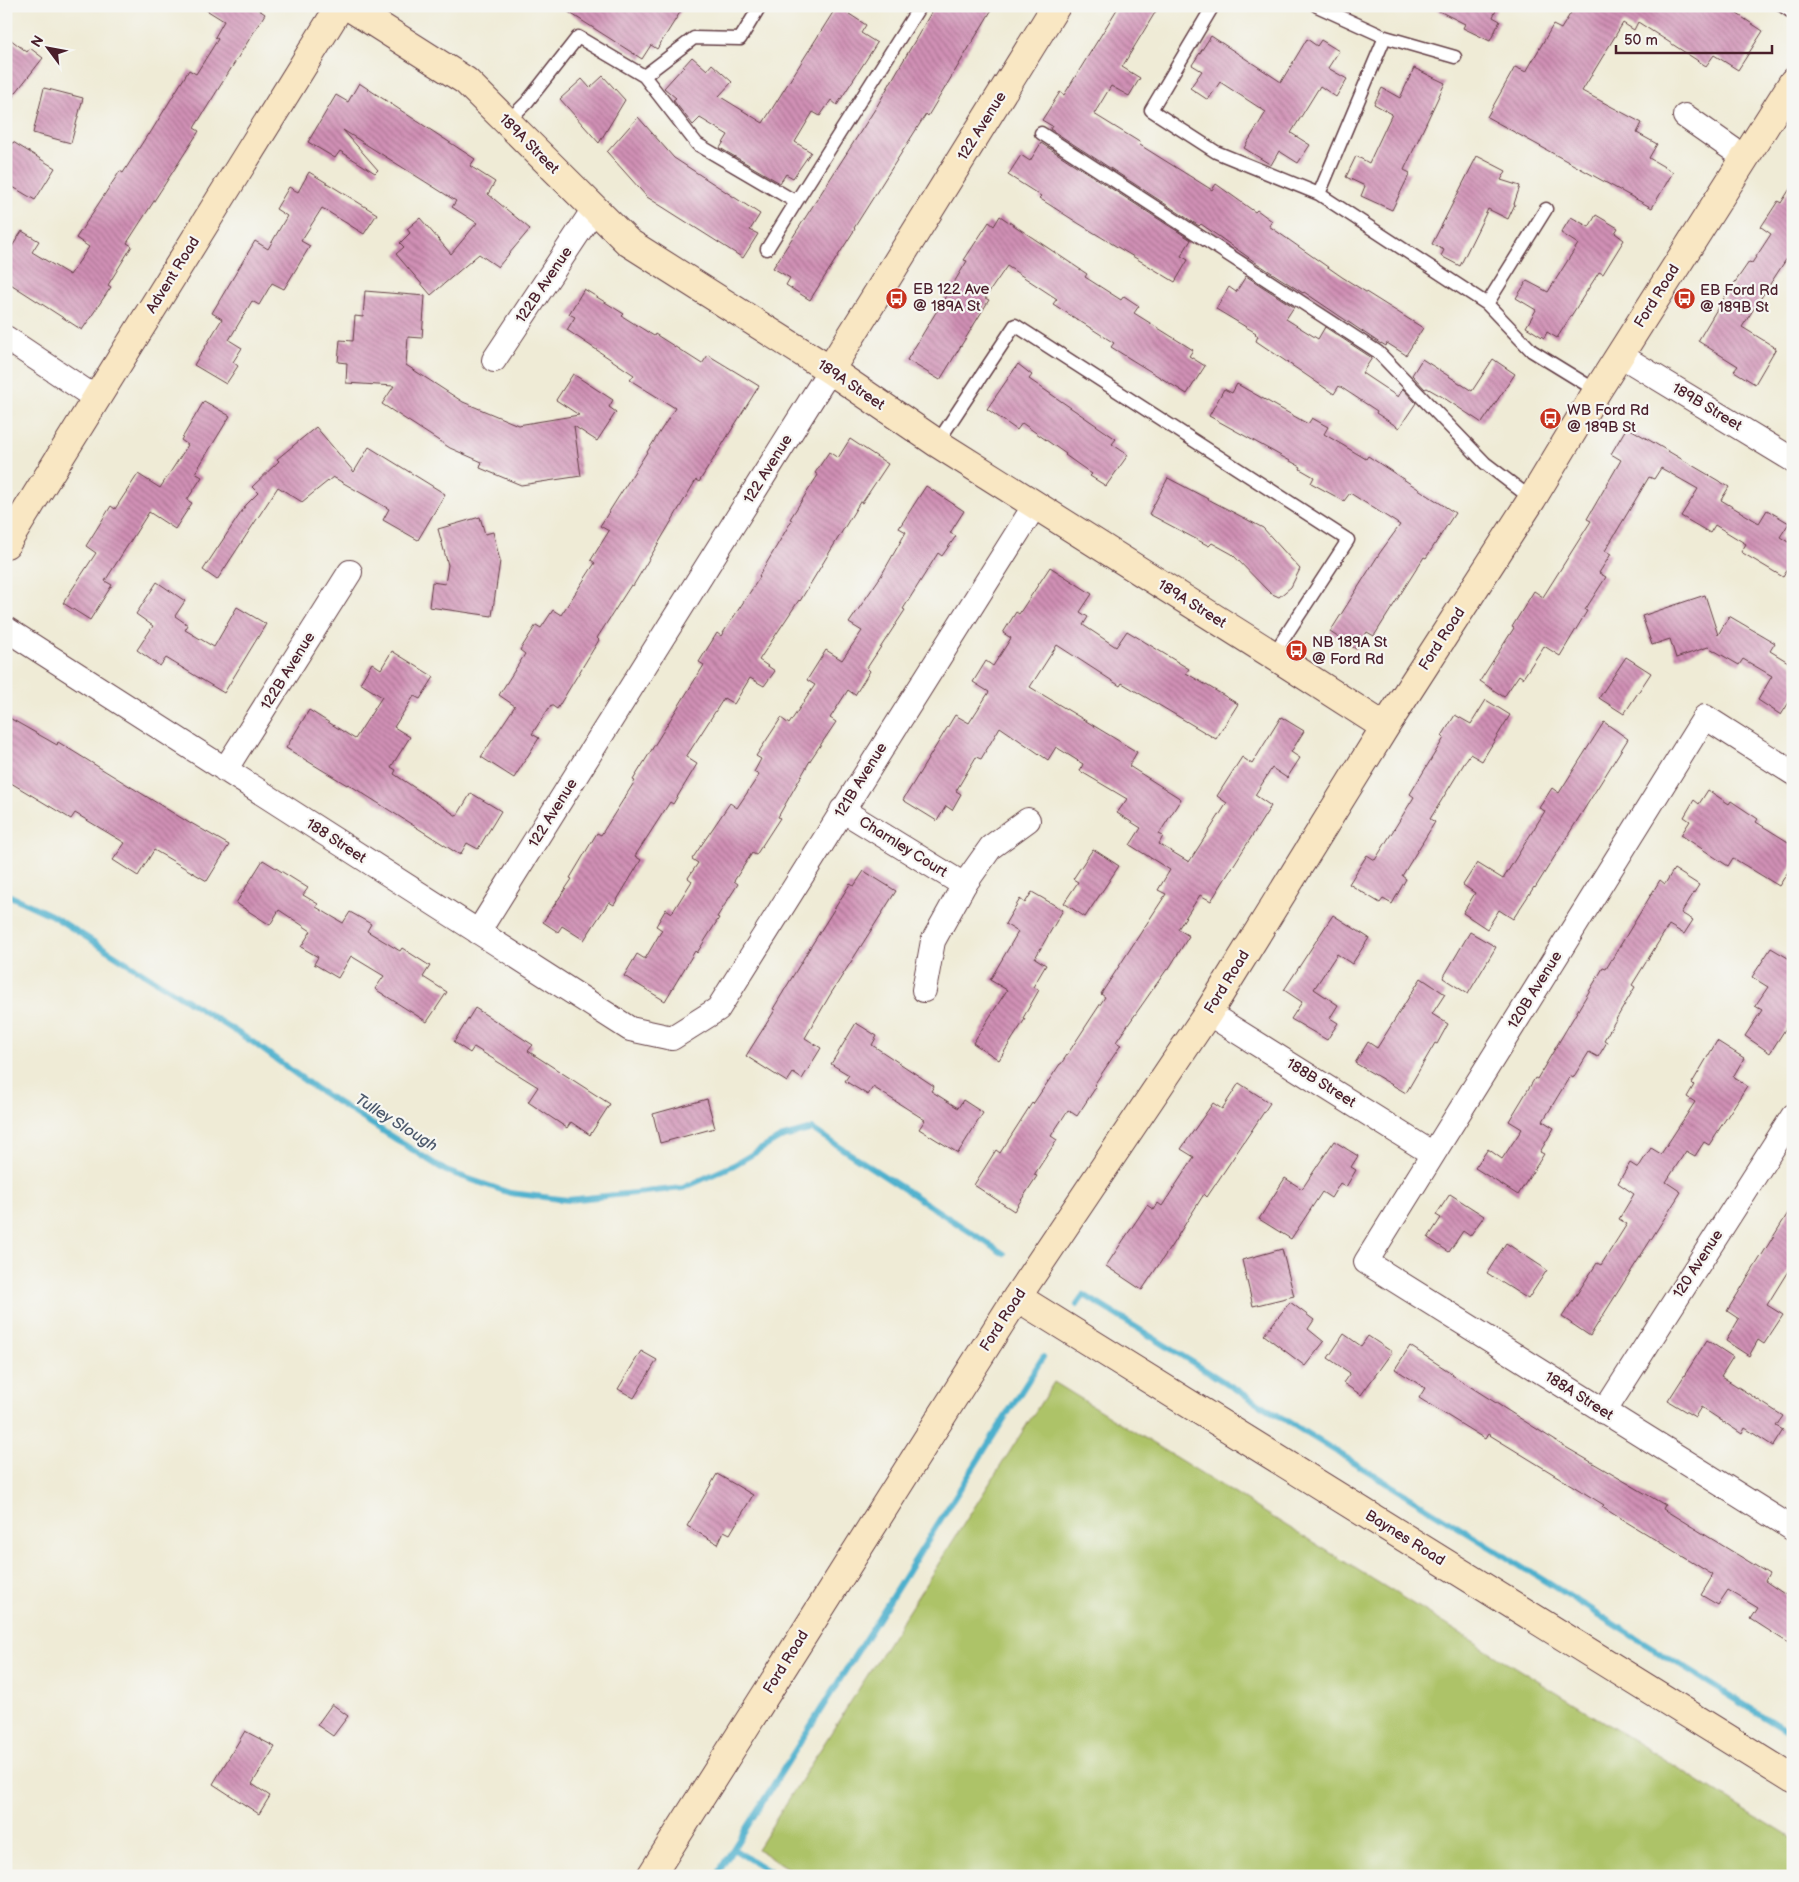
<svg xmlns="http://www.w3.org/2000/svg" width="1799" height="1882" viewBox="0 0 1799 1882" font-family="'Balsamiq Sans',sans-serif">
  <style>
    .grass { fill: #adc367; stroke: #7c7149 }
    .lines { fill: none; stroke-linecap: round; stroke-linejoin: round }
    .stream { stroke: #4eb0cd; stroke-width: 6 }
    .building { fill: url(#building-back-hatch) }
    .lane-casing { stroke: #633e45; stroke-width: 15 }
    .street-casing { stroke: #633e45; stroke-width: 26 }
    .secondary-casing { stroke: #633e45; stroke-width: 30 }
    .lane { stroke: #fff; stroke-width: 12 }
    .street { stroke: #fff; stroke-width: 24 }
    .secondary { stroke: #f9e7c3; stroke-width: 28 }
    .labels { text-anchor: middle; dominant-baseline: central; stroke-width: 4.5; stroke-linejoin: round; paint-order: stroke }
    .street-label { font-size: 15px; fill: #4a1f2b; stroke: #f6f6f2 }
    .poi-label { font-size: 15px; fill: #4a1f2b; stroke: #f6f6f2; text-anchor: start }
    .water-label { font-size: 16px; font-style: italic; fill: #4c596c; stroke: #f6f6f2 }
  </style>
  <defs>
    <pattern id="building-back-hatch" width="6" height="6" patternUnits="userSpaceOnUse" patternTransform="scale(1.25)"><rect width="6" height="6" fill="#d090b5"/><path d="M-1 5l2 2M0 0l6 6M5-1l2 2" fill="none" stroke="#ab7593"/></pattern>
  </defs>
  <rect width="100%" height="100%" fill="#f6f6f2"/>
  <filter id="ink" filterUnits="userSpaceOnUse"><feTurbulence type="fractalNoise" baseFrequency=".02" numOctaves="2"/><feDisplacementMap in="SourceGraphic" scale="10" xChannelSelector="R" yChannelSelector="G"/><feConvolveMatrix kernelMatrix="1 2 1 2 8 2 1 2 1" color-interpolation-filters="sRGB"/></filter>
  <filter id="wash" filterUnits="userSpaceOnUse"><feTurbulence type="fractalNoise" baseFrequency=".0096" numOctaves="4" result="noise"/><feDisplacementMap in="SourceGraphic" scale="20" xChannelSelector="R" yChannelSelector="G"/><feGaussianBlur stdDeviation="1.12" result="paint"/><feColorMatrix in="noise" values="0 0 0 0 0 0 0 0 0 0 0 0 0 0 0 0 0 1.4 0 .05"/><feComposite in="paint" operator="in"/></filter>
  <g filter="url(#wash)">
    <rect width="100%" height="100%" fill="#efebd6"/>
    <path class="grass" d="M1054,1382L1793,1839V1876H800L757,1849Z"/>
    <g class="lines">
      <path class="stream" d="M6,894L51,915L183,998L254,1043L315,1088L446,1171L510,1193L568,1200L683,1188L734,1165L780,1138L812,1129L1004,1254
        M1077,1305L1084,1295L1793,1735
        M733,1849L777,1876
        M716,1876L1043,1357"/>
    </g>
    <g id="blocks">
      <path class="building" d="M200,6H253L265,14L194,128L199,131L127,243L132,246L108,285L111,287L82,330L6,281V256L22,231L39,241L32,252L70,275L89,247L76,238L120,171L123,173L148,134L149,135L189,70L196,74L218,39L215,37L224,21Z
        M559,6H684L657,49L651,45L642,59Z
        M837,6L866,25L861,33L877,43L837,105L831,100L820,116L813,112L795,142L811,152L793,178L786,174L780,183L720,148L728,135L700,118L693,125L673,100L676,98L664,88L692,57L707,70L712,64L732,82L719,96L763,123Z
        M935,6H994L928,116L926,114L854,228L855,229L810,300L786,285L790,278L773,268L877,106Z
        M1119,6H1159L1122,67L1140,78L1129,96L1111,86L1094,114L1141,143L1140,145L1212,190L1216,184L1255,212L1257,210L1272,221L1269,226L1342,277L1423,328L1406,355L1387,343L1386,346L1381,343V344L1304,292L1303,293L1255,262L1201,224L1199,226L1050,129L1052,126L1042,120L1060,92L1064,95Z
        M1429,6H1498L1493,17L1500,21L1490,41L1463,28L1465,24Z
        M1575,6H1725L1763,31L1738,70L1714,55L1706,66L1638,22L1634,30L1623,23L1582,91L1642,123L1637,133L1657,144L1649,158L1673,172L1652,208L1487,117L1515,67L1526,72L1553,25L1561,29Z
        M6,36L27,52L30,48L43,58L6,105Z
        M1211,36L1281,82L1307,39L1317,46L1321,40L1339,51L1328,68L1347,79L1336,97L1320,86L1291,133L1310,145L1298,163L1279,151L1271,165L1244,148L1266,112L1220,82L1208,100L1190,88L1202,71L1192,65Z
        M1414,68L1445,83L1404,170L1410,173L1392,210L1361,196L1365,186L1346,177L1356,156L1369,163L1392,114L1374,104L1382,88L1400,98Z
        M603,76L625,100L599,143L560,99L582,79L590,88Z
        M359,83L475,159L470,166L495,182L488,194L530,229L498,267L479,254L431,295L396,254L404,247L400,243L410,233L407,229L420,218L451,254L477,223L452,207L456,201L343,130L378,170L375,173L340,151L335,158L308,142L336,95L348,102Z
        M44,88L83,98L71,143L33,133Z
        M638,117L674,158L760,214L750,230L758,234L743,258L647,197L607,152Z
        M13,142L55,168L35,200L6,183V153Z
        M1041,143L1191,240L1181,256L1188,260L1175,282L1078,223L1039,198L1041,196L1008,175L1021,155L1030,161Z
        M1477,156L1506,171L1501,180L1520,186L1514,204H1515L1508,219L1488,209L1460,266L1441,256L1444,250L1432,244Z
        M309,172L377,214L364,234L322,208L301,241L310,246L284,289L272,283L259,305L252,301L229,340L242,348L233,362L238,366L226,384L194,365L222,319L212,313L255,241L268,249L287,216L276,209L289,187L298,192Z
        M1793,184V249L1742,327L1776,348L1755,384L1734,371L1738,366L1698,341L1720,304L1749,262L1752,263L1771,234L1761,227L1778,201L1781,203Z
        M1596,215L1618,228L1615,233L1624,240L1603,274L1599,272L1557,338L1547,332L1544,338L1526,327L1536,310L1516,298L1527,281L1548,292L1578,244L1561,233L1571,217L1589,227Z
        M1000,216L1087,274L1085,277L1121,300L1124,296L1139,306L1134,313L1193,350L1189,356L1205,366L1187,394L1111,347L1114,343L1053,304L1057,299L1007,266L985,298L989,300L940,380L907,360L967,261L964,260L989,222L994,226Z
        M1246,276L1294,307L1286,319L1318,339L1325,327L1372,358L1362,373L1398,397L1403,389L1416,403L1399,428L1376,413L1377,411L1339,386L1334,394L1256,341L1258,336L1255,334L1256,333L1216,309L1229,287L1236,292Z
        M584,289L624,314L622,316L654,336L655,334L702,364L708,355L759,386L699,482L696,480L633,586L631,585L597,638L599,640L557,709L551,705L532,734L539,738L514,778L481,757L515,706L499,695L525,654L520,650L536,625L541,628L553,610L561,615L595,563L591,560L609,531L600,526L675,408L630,380L634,375L567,330L575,317L569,314Z
        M365,291L425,296L422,338L408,337L406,365L463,402L518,425L579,415L556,400L573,374L613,400L609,407L616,412L597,441L574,426L581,476L521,485L480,468L482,462L450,448L382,404L394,386L346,383L347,363L338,362L340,340L353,341L355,316L363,317Z
        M1422,359L1472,391L1493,359L1515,374L1482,423L1441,396L1427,388L1425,389L1412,375Z
        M1018,364L1032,375L1029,379L1116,439L1112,444L1128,455L1106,486L1090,476L1092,474L1065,455L1066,454L1022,423L1017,430L987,409Z
        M1237,384L1308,424L1312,418L1328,427L1324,434L1366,459L1368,456L1455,513L1426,558L1424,557L1374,636L1367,632L1356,649L1330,632L1379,554L1400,525L1350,493L1344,501L1311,483L1314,477L1300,469L1301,467L1209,416L1224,389L1232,393Z
        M204,401L230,416L195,473L202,477L187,500L192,503L175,529L149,512L105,581L112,585L90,620L63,603L96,553L86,546L111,506L115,509L138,474L160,488L188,445L181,440Z
        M316,427L354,472L369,447L445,494L418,540L383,520L389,509L333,477L302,502L278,487L217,580L203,570L246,505L258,493L252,487L279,461L277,459Z
        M1627,427L1729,487L1721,500L1759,523L1767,510L1789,523L1780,537L1793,545V561L1783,577L1741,552L1746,544L1715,525L1710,533L1681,516L1698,489L1661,468L1654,479L1649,477L1605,551L1611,554L1599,573L1606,577L1585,610L1587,611L1560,656L1544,646L1523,678L1519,675L1504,697L1480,681L1514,628L1512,627L1534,591L1543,597L1591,521L1587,519L1621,460L1611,454Z
        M850,439L888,464L862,503L860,502L800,601L799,600L759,660L775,671L764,686L750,678L734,704L724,698L686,757L697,764L673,804L670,802L635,856L641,860L614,905L609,902L584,940L562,926L558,932L543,922L572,879L570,878L597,833L601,835L635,781L633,780L704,665L699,662L717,633L721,636L760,577L759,576L792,520L790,519L818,475L815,473L829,452L838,458Z
        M1168,478L1263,528L1300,569L1291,587L1279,597L1270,593L1232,554L1212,543L1209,546L1149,514Z
        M926,486L964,511L950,533L956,536L942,556L938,553L903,609L905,610L867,668L870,671L855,695L848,690L830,718L836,722L811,759L778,817L780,818L756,855L752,853L734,881L738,884L717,917L719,918L697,953L695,951L665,1001L624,976L637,954L645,959L662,930L656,926L666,909L672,913L692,881L688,878L698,863L692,859L730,803L737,808L759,775L754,772L761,759L756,756L781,718L789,724L815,685L807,680L826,650L842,660L862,631L849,623L881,576L906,532L899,528Z
        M480,517L485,534L493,532L500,561L492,616L429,607L432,582L445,584L448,565L438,529Z
        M1050,567L1092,594L1080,612L1088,617L1083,625L1116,647L1127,631L1189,669L1186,673L1238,704L1216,739L1122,683L1120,686L1057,645L1030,687L1137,752L1129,766L1181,799L1159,834L1163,836L1159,844L1189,862L1227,803L1217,796L1242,757L1252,764L1281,717L1304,731L1291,752L1300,758L1287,778L1272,768L1255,795L1271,806L1211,901L1200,895L1178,929L1189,936L1168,970L1167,969L1116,1042L1121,1045L1094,1085L1096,1087L1077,1116L1068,1110L1051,1136L1057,1140L1034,1175L1037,1176L1014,1211L974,1185L996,1150L1000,1153L1032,1103L1033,1104L1060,1064H1061L1105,997L1101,994L1166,894L1158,890L1170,870L1130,845L1141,828L1117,813L1127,799L1080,771L1083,764L1056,747L1048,760L1000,727L981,759L976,757L956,791L961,794L952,810L946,806L937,821L903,800L955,715L969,723L989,692L973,682L986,661L993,666L1011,638L1003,633L1016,612L1019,614Z
        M157,582L185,601L175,616L188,625L185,630L214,647L237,607L266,624L224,693L166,658L160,666L137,650L153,626L136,614Z
        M1705,595L1718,635L1729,616L1775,643L1770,651L1793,665V696L1781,715L1758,700L1772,676L1743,659L1739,665L1708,647L1676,658L1670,639L1652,645L1642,616Z
        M392,651L434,677L420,699L414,696L394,727L410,737L391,767L396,770L394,774L457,816L471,793L501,811L478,849L467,843L460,855L348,784L347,785L286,748L309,710L355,739L382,697L360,683L372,663L381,669Z
        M1626,657L1651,673L1624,714L1599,698Z
        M1486,700L1510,715L1482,761L1470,754L1430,819L1435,822L1402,876L1406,879L1392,904L1383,899L1380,903L1349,884L1367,855L1375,860L1414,797L1410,794L1444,738L1442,736L1455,715L1471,724Z
        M6,716L57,745L58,742L191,824V823L229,845L207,881L154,850L138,876L113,860L125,843L75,813L71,819L6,780Z
        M1604,722L1628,739L1535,888L1534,887L1513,919L1499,910L1487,929L1463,913L1475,893L1463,885L1477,863L1503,879L1545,811L1539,808L1552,788L1559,793Z
        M1708,790L1729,804L1731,801L1758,819L1756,822L1793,845V864L1779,886L1733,858L1728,866L1681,835L1690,821L1684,817L1694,800L1699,804Z
        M1093,849L1119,866L1085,917L1064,903L1078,882L1073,879Z
        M263,860L308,888L303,895L318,904L316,907L343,923L350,912L371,924L367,931L400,951L402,948L430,966L423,977L447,992L427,1022L375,989L384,976L351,956L338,978L314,964L318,957L301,947L311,931L279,910L270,925L236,903Z
        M1674,869L1699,885L1681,913L1693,920L1684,934L1669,925L1632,985L1635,987L1604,1040L1607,1042L1598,1057L1589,1052L1573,1078L1570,1076L1543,1121L1554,1128L1540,1152L1544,1154L1518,1195L1475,1168L1488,1149L1502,1159L1522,1129L1509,1121L1535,1078L1537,1079L1603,968L1606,969L1660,880L1665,884Z
        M864,871L896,891L830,995L805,1038L821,1048L802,1079L793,1073L787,1082L746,1056L775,1010L773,1009L808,951L850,884L854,886Z
        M1032,892L1063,910L1035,958L1046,965L1033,987L1039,990L1023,1018L1025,1019L999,1060L973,1043L1007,990L990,980L1018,932L1005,924L1020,899L1025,903Z
        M1333,915L1369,938L1352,964L1337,954L1314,989L1338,1005L1330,1018L1338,1023L1327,1040L1291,1019L1302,1002L1284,990Z
        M1470,932L1496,947L1468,994L1443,978Z
        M1771,948L1793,961V1017L1770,1053L1745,1036L1762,1010L1755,1006L1768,987L1752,977Z
        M1421,978L1445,994L1432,1014L1448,1024L1437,1044L1435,1043L1406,1093L1355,1063L1368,1042L1377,1048Z
        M475,1008L533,1045L528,1051L610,1104L590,1135L571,1122L567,1128L528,1102L538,1087L474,1047L470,1053L454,1042Z
        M856,1023L877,1036L872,1045L934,1086L931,1091L958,1108L963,1100L983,1113L958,1153L919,1129L925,1120L873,1087L868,1095L845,1081L849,1075L831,1064Z
        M1717,1041L1744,1058L1733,1077L1747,1086L1709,1145L1704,1142L1695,1156L1686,1151L1666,1182L1681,1192L1590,1336L1562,1317L1597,1263L1601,1265L1627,1224L1619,1219L1634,1194L1618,1183L1630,1163L1638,1168L1651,1148L1661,1154L1695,1102L1687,1097L1694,1085L1692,1083Z
        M1239,1083L1270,1103L1207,1197L1204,1194L1172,1245L1142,1290L1106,1266L1147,1205L1154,1210L1158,1203L1162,1206L1194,1157L1181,1149L1213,1103L1222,1109Z
        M707,1099L715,1128L660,1143L653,1114Z
        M1334,1141L1358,1156L1351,1167L1356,1170L1346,1187L1340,1183L1331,1198L1322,1192L1291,1239L1259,1219L1285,1178L1302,1189Z
        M1450,1194L1484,1216L1470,1236L1463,1231L1449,1252L1428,1238L1441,1218L1436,1215Z
        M1793,1205V1263L1767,1305L1783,1315L1764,1344L1758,1340L1749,1356L1726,1341L1739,1319L1727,1311Z
        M1506,1243L1547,1270L1528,1299L1487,1273Z
        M1282,1249L1294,1296L1253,1306L1242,1260Z
        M1290,1302L1314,1320L1308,1329L1324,1342L1305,1366L1264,1335Z
        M1344,1334L1361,1346L1368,1336L1392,1352L1361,1395L1343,1383L1350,1373L1328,1358Z
        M1707,1340L1733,1357L1721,1376L1783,1416L1776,1426L1783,1430L1773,1446L1745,1428L1742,1434L1701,1407L1695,1417L1668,1401Z
        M1410,1346L1453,1374L1452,1375L1562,1445L1665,1505L1663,1509L1769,1574L1765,1581L1793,1600V1646L1751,1619L1758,1608L1728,1590L1718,1605L1701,1595L1713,1575L1602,1507L1604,1505L1488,1434L1485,1439L1419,1398L1425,1388L1395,1369Z
        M641,1351L657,1360L634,1398L618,1389Z
        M717,1474L753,1495L730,1534L724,1531L718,1544L687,1526Z
        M332,1704L348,1716L333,1736L317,1725Z
        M245,1731L275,1747L252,1784L270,1796L259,1814L213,1784Z"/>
    </g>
  </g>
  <g filter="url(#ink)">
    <use href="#blocks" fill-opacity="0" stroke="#633e45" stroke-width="1"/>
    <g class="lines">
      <defs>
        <path id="lane" d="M1213,6L1151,110L1216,152L1319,194L1487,304L1532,351L1597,391
          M1317,6L1385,37L1455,57
          M1783,6L1793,13
          M644,76L697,144L796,202L920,6
          M507,122L527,102L578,37L644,76L694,38L740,39L760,6
          M1041,133L1378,352L1485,463L1532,499
          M1319,194L1385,37
          M767,249L796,202
          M1487,304L1546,209
          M937,443L1015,325L1348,540L1273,655"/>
        <path id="street" d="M1685,116L1745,158
          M6,338L97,399
          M1620,355L1793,460
          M494,360L594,209
          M6,629L630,1029L672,1038L718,1009L1035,505
          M225,770L350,572
          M1793,773L1705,717L1366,1262L1793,1529
          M842,810L964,885
          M478,932L830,370
          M924,990L933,941L964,885L991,847L1028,820
          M1208,1013L1433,1154
          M1604,1412L1793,1116"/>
        <path id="secondary" d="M348,6L466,81L628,242L830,370L937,443L1273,655L1385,727
          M830,370L1056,6
          M6,544L340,6
          M1017,1297L1793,1779
          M651,1876L1017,1297L1208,1013L1385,727L1532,499L1597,391L1793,82"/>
      </defs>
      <use href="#lane" class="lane-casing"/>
      <use href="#street" class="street-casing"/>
      <use href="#secondary" class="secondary-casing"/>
      <use href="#lane" class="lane"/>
      <use href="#street" class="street"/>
      <use href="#secondary" class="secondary"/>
    </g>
  </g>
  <defs>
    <symbol id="bus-disc" viewBox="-11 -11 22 22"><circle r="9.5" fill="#c8321e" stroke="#f6f6f2"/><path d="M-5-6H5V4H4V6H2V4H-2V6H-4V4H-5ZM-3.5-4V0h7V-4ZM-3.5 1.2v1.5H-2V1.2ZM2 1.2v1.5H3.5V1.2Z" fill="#fff"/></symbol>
  </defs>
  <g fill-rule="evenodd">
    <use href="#bus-disc" x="884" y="286" width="25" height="25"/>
    <use href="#bus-disc" x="1672" y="286" width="25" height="25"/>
    <use href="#bus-disc" x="1538" y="406" width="25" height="25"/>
    <use href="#bus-disc" x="1284" y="638" width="25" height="25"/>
  </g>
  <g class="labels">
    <g class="street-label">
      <text transform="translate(982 126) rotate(-58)">122 Avenue</text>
      <text transform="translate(529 144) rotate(45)">189A Street</text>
      <text transform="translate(173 275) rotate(-58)">Advent Road</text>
      <text transform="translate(544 285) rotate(-56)">122B Avenue</text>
      <text transform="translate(1657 296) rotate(-58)">Ford Road</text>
      <text transform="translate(851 385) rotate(34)">189A Street</text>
      <text transform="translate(1707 407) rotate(31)">189B Street</text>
      <text transform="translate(768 469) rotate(-58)">122 Avenue</text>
      <text transform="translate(1192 604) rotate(32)">189A Street</text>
      <text transform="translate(1442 639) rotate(-57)">Ford Road</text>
      <text transform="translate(288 671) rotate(-58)">122B Avenue</text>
      <text transform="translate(861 780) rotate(-58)">121B Avenue</text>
      <text transform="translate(553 813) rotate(-58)">122 Avenue</text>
      <text transform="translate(336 841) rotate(33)">188 Street</text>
      <text transform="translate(903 847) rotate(32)">Charnley Court</text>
      <text transform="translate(1227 982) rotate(-58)">Ford Road</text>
      <text transform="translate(1535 990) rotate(-58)">120B Avenue</text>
      <text transform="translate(1321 1083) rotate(32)">188B Street</text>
      <text transform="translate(1698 1264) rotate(-57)">120 Avenue</text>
      <text transform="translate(1003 1320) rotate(-57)">Ford Road</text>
      <text transform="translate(1579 1396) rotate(32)">188A Street</text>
      <text transform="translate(1405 1538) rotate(32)">Baynes Road</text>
      <text transform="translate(786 1662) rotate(-58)">Ford Road</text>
    </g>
    <g class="poi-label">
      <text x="913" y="289">EB 122 Ave<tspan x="913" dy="17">@ 189A St</tspan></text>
      <text x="1700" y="290">EB Ford Rd<tspan x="1700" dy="17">@ 189B St</tspan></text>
      <text x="1567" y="410">WB Ford Rd<tspan x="1567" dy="17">@ 189B St</tspan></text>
      <text x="1312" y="642">NB 189A St<tspan x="1312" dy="17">@ Ford Rd</tspan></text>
    </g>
    <g class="water-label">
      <text transform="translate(396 1123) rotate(32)">Tulley Slough</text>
    </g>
  </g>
  <rect width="1799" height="1882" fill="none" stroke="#f6f6f2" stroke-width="25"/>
  <g transform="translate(48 48) rotate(302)" stroke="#f6f6f2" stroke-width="4" paint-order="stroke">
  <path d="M0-4L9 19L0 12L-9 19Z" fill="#4a1f2b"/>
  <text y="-8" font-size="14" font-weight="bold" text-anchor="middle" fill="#4a1f2b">N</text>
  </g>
  <path d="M1616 45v8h156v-8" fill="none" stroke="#4a1f2b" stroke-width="2.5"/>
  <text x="1624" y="45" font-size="15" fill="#4a1f2b" stroke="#f6f6f2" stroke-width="4" paint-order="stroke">50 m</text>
</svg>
